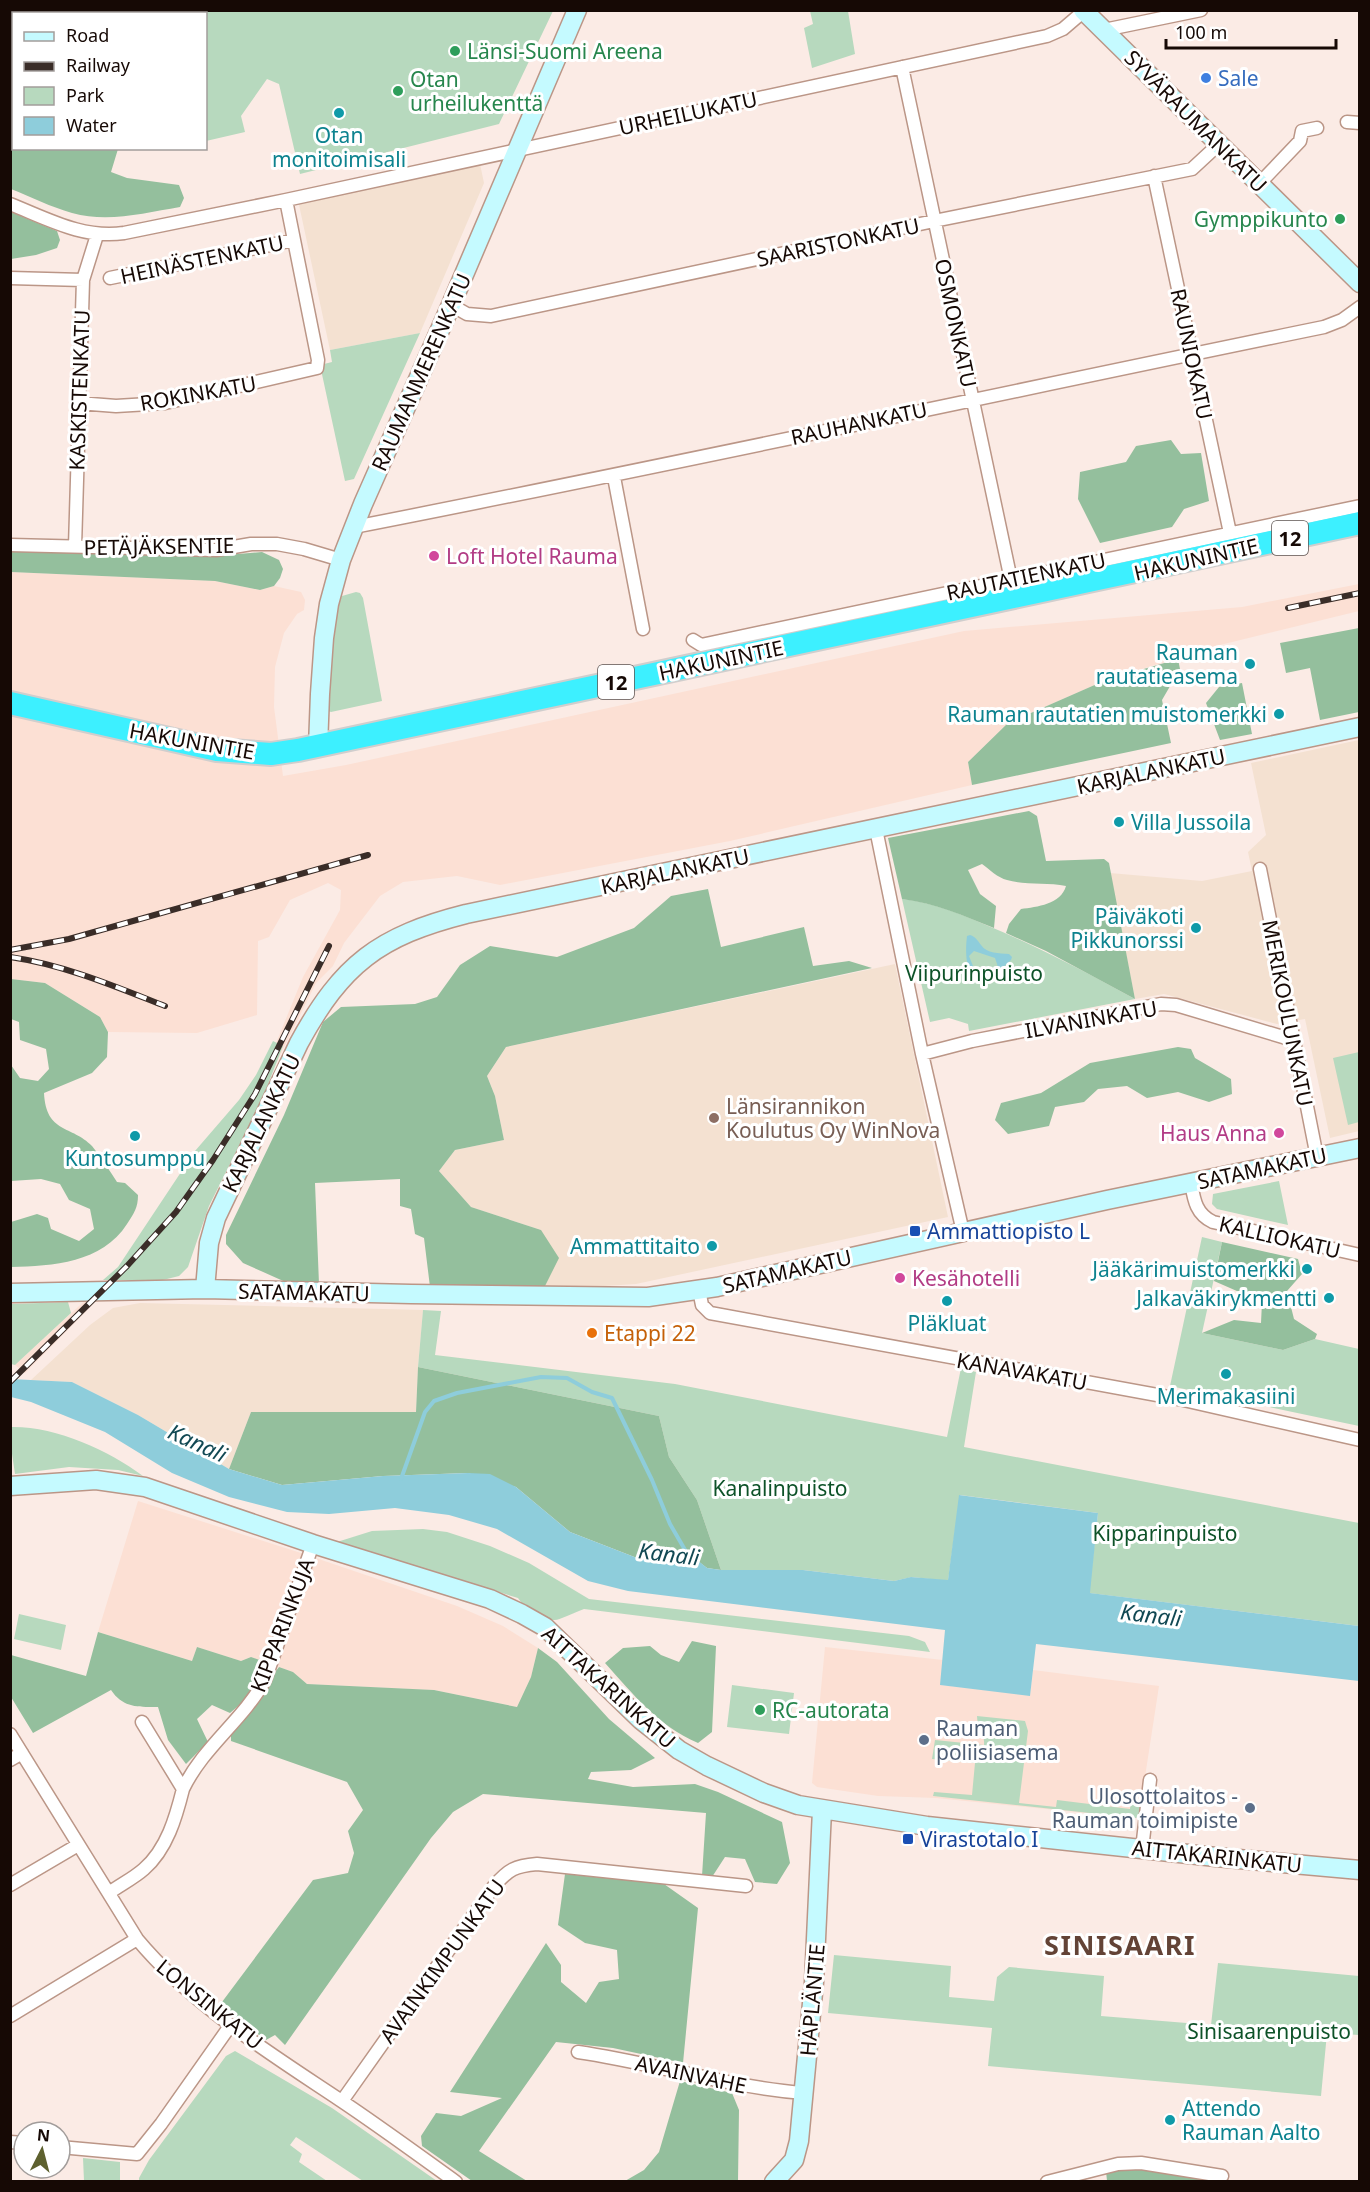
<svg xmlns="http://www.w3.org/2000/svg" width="1370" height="2192" viewBox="0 0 1370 2192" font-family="'Noto Sans',sans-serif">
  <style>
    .built { fill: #fce0d4 }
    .education { fill: #f4e1d1 }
    .green { fill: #b7d9be }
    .forest { fill: #94bf9d }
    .water { fill: #8ecddb; fill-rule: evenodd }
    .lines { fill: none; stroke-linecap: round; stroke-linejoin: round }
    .stream { stroke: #8ecddb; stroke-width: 4 }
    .street-casing { stroke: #bb9687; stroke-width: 15 }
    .secondary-casing { stroke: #bb9687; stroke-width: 21 }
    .highway-casing { stroke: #d0cecd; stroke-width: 26 }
    .street { stroke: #fff; stroke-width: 12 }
    .secondary { stroke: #c5faff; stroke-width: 18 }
    .highway { stroke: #3df0ff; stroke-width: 22 }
    .rail-casing { stroke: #3a2d28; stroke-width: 6 }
    .rail { stroke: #fff; stroke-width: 4; stroke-dasharray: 11; stroke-linecap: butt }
    .leisure-dot { fill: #2e9e5b; stroke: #fff; stroke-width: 2 }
    .shop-dot { fill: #3f7fe0; stroke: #fff; stroke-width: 2 }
    .culture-dot { fill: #0f9aa8; stroke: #fff; stroke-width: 2 }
    .hotel-dot { fill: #d1479c; stroke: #fff; stroke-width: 2 }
    .education-dot { fill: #8d6e63; stroke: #fff; stroke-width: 2 }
    .transit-dot { fill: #1a4fb4; stroke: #fff; stroke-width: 2 }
    .food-dot { fill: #e8710a; stroke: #fff; stroke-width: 2 }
    .service-dot { fill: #5c6f8a; stroke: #fff; stroke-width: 2 }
    .labels { text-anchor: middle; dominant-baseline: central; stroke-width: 6; stroke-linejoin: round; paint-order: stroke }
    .shield { fill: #fff; stroke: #5c5350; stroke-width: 1.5 }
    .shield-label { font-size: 20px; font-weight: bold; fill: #160905 }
    .leisure-label { font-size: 21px; fill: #27864d; stroke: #fff; text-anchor: start }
    .shop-label { font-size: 21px; fill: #366cbe; stroke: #fff; text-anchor: start }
    .street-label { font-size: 21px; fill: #160905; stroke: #fff }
    .culture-label { font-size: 21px; fill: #0d838f; stroke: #fff; text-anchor: end }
    .hotel-label { font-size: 21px; fill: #b23c85; stroke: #fff; text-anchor: start }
    .park-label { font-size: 21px; fill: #0d5228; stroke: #fff }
    .education-label { font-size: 21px; fill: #785e54; stroke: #fff; text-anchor: start }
    .transit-label { font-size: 21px; fill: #164399; stroke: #fff; text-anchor: start }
    .food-label { font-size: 21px; fill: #c56008; stroke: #fff; text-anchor: start }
    .service-label { font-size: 21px; fill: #4e5e75; stroke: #fff; text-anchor: start }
    .water-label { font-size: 22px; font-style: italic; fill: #114853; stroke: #fff }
    .district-label { font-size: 27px; font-weight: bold; letter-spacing: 1.5px; fill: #634336; stroke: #fff }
  </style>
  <rect width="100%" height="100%" fill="#fbebe5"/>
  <path class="built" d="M11,572L215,581L260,590L274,586L301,592L305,600L304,610L297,614L284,633L275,667L274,707L283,776L346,765L964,631L1242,607L1359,584V611L1220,645L1106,680L1008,723L968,762L972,785L730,841L500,885L457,876L403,882L380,896L344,943L333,966L316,983L259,1098L116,1281L25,1373L15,1365L117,1271L150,1235L274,1048L303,977L340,910L341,890L328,883L290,900L269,937L258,941L257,1015L197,1033L108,1032L100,1017L45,983L11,979Z
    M138,1501L301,1553L457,1606L503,1626L538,1648L531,1677L517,1707L434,1690L307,1684L293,1672L251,1657L241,1661L197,1647L192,1661L98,1632Z
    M825,1647L943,1660L941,1685L1030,1695L1033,1670L1159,1686L1139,1816L1136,1818L936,1798L878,1796L817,1787L812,1783Z"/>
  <path class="education" d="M480,164L484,183L420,333L330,350L298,200Z
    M1359,740V1131L1330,1138L1305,1019L1277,1024L1164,994L1135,999L1110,873L1202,881L1252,871L1248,852L1266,835L1251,763Z
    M895,964L948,1217L636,1284L543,1290L541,1230L471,1207L439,1171L455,1150L504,1140L495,1096L487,1076L506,1047Z
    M140,1303L423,1310L418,1367L416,1412H251L229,1469L138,1415L72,1382L31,1380L90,1325L113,1308Z"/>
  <path class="green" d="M10,11L11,10L553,11L499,124L300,174L279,84L267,79L241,116L245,132L206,141V14H14L13,104L10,103Z
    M810,11H848L855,54L812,68L804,28L813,24Z
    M420,333L354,479L345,481L320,365L332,362L330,350Z
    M356,592L360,593L363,598L382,701L331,712L326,710L335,610L342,596Z
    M902,899C932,902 958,913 986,925C1037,946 1086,972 1135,999L969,1031L968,1024L949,1018L930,1022Z
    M273,1041L283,1046L261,1102L209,1206L188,1267L179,1276L163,1280H103L118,1267L195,1151L239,1100L256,1075Z
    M1359,1052V1122L1348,1125L1333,1058Z
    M1279,1181L1288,1225L1217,1209L1212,1204L1213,1194Z
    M1202,1237L1222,1242L1202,1333L1283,1350L1315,1339L1359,1349V1426L1170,1386Z
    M68,1302L71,1313L15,1365L11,1364V1304Z
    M423,1310L441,1311L435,1355L675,1384L947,1437L961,1368L976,1372L964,1447L1359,1523V1626L1089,1593L1098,1513L960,1495L948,1581L912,1577L894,1581L803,1570H721L697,1500L669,1457L659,1416L418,1367Z
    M11,1427C55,1426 108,1450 143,1476L118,1470L69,1467L15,1474L11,1447Z
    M423,1529L447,1532L490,1546L529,1563L589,1599L909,1636L925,1642L930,1652L584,1609C576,1612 570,1615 562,1618C545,1626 527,1611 518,1598L337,1542L372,1531Z
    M19,1614L66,1625L61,1650L14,1639Z
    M732,1685L794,1693L789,1734L727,1727Z
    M977,1716L1025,1721L1028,1731L1019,1803L1056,1807L1057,1800L1130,1809L1131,1799L1140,1802L1139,1816L1136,1818L933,1796L934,1792L972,1795L975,1763L932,1759L935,1740L984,1745C985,1730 977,1728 977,1716Z
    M834,1955L951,1966L949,1997L994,2001L997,1977L1009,1967L1104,1976L1101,2016L1211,2025L1218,1963L1359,1976V2035L1327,2033L1321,2096L988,2066L992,2028L828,2013Z
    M235,2051L332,2108L437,2181H363L296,2137L290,2145L302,2154L299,2162L327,2181H139V2178L149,2160L226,2056Z
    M83,2158L120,2162V2181H84Z"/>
  <path class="forest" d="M10,105L13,106L14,148L118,149L111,172L127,178L179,185L184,198L180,207C144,213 108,223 72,213C51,207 31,197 11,189Z
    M11,212L57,231L60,240L57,248L36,255L11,259Z
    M1171,440L1181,454L1201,453L1209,501L1184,509L1172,527L1100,543L1078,499L1080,472L1126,462L1136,446Z
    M11,551L118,555L214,556L262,552L279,560L283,569L280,578L274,586L260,590L215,581L11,572Z
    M1359,628V712L1320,720L1310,668L1286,673L1280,643Z
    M1178,659L1180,669L1162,700L1171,743L972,785L968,762L1008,723L1106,680Z
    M1242,683L1252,734L1220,740L1206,703L1219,687Z
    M1029,811L1037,816L1046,861L1104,859L1109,863L1135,999L1046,951L1006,933L1009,924L1021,909C1037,907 1061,904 1066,886C1047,882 1024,885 1007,880C998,878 989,869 982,864L968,870L980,894L996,906L994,928C964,916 935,903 902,899L888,838Z
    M708,889L721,947L804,927L813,966L849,961L872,968L506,1047L487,1076L495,1096L504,1140L455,1150L439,1171L471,1207L541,1230L559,1258L543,1290L430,1287L424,1238L415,1234L411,1209L400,1206V1179L315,1183L319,1284H290L243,1263L226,1244V1235L284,1115L323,1022L341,1007L415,1004L437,997L460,965L490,946L557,957L634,928L671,896Z
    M11,979L45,983L100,1017L108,1032L107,1057L92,1073L44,1093C46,1134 72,1125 92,1146C101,1157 109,1170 117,1182L125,1183L138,1195C138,1208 134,1213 127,1224C102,1263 53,1266 11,1267V1222L37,1214L48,1218L51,1229L79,1241L94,1229L90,1209L69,1200L60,1184L41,1179L11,1181V1065L20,1078L38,1081L49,1069L46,1049L20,1040L19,1022L11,1019Z
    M1178,1047L1191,1049L1195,1058L1231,1079L1232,1094L1209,1102L1178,1092L1147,1098L1127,1086L1098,1089L1084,1102L1055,1107L1049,1126L1008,1134L995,1120L1001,1103L1041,1093L1090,1063Z
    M1222,1242L1298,1259L1302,1274L1287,1291L1294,1319L1317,1334L1315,1339L1283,1350L1202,1333L1234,1320L1261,1323L1262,1302L1214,1281Z
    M418,1367L659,1416L669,1457L697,1500L721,1570L707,1568L686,1552L670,1561L637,1558L570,1532L516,1487L468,1473L383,1476L282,1485L229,1469L251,1412H416Z
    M98,1632L192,1661L197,1647L241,1661L251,1657L268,1663L252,1694L230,1713L212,1705L197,1719L208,1742L186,1764L168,1740L158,1707C138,1707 123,1708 111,1690L33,1733L11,1697V1655L86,1676Z
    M692,1641L716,1646L712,1732L698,1743C657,1725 634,1695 605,1663L623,1648L650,1646L661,1655L679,1662Z
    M538,1648L557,1662L609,1719L655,1758L631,1770L591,1772L588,1779L633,1787L695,1784L718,1792L782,1822L790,1863L777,1884L755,1882L745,1859L725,1857L712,1877L702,1876L706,1813L483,1794L453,1812L431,1838L285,2045L275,2035L266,2040L219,2006L313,1880L348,1873L354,1853L348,1831L363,1810L347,1782L231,1741V1731L259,1702L272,1676L279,1667L293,1672L307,1684L434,1690L517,1707L531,1677Z
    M565,1874L664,1884L698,1908L683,2063L613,2048L556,2042L479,2151L527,2181H472L422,2146L421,2136L436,2113L461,2116L502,2098L450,2092L546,1943L561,1965V1982L586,2003L599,1982L619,1979L617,1950L585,1943L558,1925Z
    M680,2081L732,2093L739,2110L738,2181H625L644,2170L659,2152Z
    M1152,2166L1225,2181H1107L1106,2171Z"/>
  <path class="water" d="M970,935C976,937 977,940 981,945C987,954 999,953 1009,954L1012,957L1011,960C1005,965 999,972 993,975C964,991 965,952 967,936ZM974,951L995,958L998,967C990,973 985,975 975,971L969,956Z
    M10,1379L72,1382L138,1415L229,1469L282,1485L383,1476L468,1473L490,1474L516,1487L570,1532L637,1558L670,1561L686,1551L707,1568L721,1570H803L894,1581L911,1577L948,1580L959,1495L1098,1513L1090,1593L1359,1626V1681L1036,1644L1030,1696L940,1685L945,1630L628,1591L588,1581L497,1529L449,1515L395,1508L329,1514L287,1512L229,1497L172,1473L105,1432L31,1402L11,1397Z"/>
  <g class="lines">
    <path class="stream" d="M401,1479L425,1412L434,1401L457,1393L541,1377L567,1378L592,1392L612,1398L652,1480L670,1524L688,1555"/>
    <defs>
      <path id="street" d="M1104,30L1201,10
        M902,67L1011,580
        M1347,122L1360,123
        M1154,176L1230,533
        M1259,184L1300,141L1302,131L1317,128
        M10,204C48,219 83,239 124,233L286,200L1047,36L1063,29L1084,11
        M10,278L83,280
        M110,278L294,240
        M451,305L467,314L491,316L934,221L1192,169L1219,144
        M78,403L116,406L165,403L317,368L318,360L286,200
        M614,477L643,629
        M354,527C678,464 1001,393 1324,327L1342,320L1360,307
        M10,545L216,550L251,544H277L304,549L341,560
        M75,547L83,280L97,235
        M693,640L701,645L1360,506
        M876,829L922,1054L963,1232
        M1260,869L1317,1157
        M922,1054L972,1041L1161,1004L1176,1005L1293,1040
        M1191,1183C1194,1200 1196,1214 1213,1222L1360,1255
        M699,1290L702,1305L710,1313L1179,1399L1360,1440
        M10,1734L137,1939C193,2006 268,2052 340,2100C379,2126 417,2154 456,2182
        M10,1760L22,1753
        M183,1789C203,1747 243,1720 265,1680L313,1544
        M1142,1849L1150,1780
        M10,1885L78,1845
        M109,1893C120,1885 134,1878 144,1869C167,1849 176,1817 183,1789L142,1722
        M10,2016L137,1939
        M578,2052C654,2063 727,2087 804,2093
        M342,2101L494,1886C509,1869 515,1866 537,1864L746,1886
        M10,2142L24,2143
        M60,2147L137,2154L161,2124L230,2026
        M1047,2182L1118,2164L1141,2163L1222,2176"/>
      <path id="secondary" d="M1083,10L1360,283
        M318,747L320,694L324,638L329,604L341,560L363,504L451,305L577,10
        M205,1289L209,1243L216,1218L299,1043C342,964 379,936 466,914L1360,727
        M10,1293L205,1289L411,1294L648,1297L717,1287L1107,1200L1360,1148
        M10,1486L96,1480L145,1487L313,1544L490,1599L522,1614L545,1627L641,1720L679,1750L707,1766L764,1793L798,1805L927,1826L1216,1857L1360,1870
        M774,2182L794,2160L799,2141L814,1982L822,1810"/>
      <path id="highway" d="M10,703L217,750L271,754L298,750L1360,523"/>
    </defs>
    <use href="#street" class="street-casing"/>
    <use href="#secondary" class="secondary-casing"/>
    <use href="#highway" class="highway-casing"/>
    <use href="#street" class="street"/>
    <use href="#secondary" class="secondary"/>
    <use href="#highway" class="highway"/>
    <defs>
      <path id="rail" d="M1288,608L1360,593
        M10,950L69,939L368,855
        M10,957C65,965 114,986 165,1006
        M10,1382L127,1266L176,1212L213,1160L255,1094L329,946"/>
    </defs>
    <use href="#rail" class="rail-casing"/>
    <use href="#rail" class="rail"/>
  </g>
  <g class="leisure-dot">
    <circle cx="455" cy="51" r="6"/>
    <circle cx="398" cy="91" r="6"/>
    <circle cx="1340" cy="219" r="6"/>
    <circle cx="760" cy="1710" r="6"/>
  </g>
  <circle class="shop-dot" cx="1206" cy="78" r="6"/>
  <g class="culture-dot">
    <circle cx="339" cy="113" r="6"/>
    <circle cx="1250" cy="664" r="6"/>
    <circle cx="1279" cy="714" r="6"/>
    <circle cx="1119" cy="822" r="6"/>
    <circle cx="1196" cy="928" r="6"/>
    <circle cx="135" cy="1136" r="6"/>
    <circle cx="712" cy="1246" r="6"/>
    <circle cx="1307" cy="1269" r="6"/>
    <circle cx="1329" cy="1298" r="6"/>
    <circle cx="947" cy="1301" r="6"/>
    <circle cx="1226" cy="1374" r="6"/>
    <circle cx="1170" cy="2120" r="6"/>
  </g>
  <g class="hotel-dot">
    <circle cx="434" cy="556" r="6"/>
    <circle cx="1279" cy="1133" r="6"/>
    <circle cx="900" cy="1278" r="6"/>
  </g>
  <circle class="education-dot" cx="714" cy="1118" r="6"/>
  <g class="transit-dot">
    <rect x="909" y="1225" width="12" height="12" rx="3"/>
    <rect x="902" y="1833" width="12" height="12" rx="3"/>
  </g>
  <circle class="food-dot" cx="592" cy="1333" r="6"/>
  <g class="service-dot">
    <circle cx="924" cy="1740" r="6"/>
    <circle cx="1250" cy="1808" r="6"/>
  </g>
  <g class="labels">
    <g class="shield">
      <rect x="1272" y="521" width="36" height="34" rx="4.5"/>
      <rect x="598" y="665" width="36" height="34" rx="4.5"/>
    </g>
    <g class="shield-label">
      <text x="1290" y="538">12</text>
      <text x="616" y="682">12</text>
    </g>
    <g class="leisure-label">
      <text x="467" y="51">Länsi-Suomi Areena</text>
      <text x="410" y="79">Otan<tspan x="410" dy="24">urheilukenttä</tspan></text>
      <text x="1328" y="219" text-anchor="end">Gymppikunto</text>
      <text x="772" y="1710">RC-autorata</text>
    </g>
    <g class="shop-label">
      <text x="1218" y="78">Sale</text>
    </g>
    <g class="street-label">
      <text transform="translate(688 113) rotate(-12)">URHEILUKATU</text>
      <text transform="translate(1196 121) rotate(45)">SYVÄRAUMANKATU</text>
      <text transform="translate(838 242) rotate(-12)">SAARISTONKATU</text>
      <text transform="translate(202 259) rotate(-12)">HEINÄSTENKATU</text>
      <text transform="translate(956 323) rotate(78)">OSMONKATU</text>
      <text transform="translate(1192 354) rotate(78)">RAUNIOKATU</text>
      <text transform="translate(421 372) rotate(-66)">RAUMANMERENKATU</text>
      <text transform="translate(79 390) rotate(-88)">KASKISTENKATU</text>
      <text transform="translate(198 393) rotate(-10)">ROKINKATU</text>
      <text transform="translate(859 423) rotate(-12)">RAUHANKATU</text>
      <text transform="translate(159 546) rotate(-1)">PETÄJÄKSENTIE</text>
      <text transform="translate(1196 559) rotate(-13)">HAKUNINTIE</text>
      <text transform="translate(1026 576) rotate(-12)">RAUTATIENKATU</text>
      <text transform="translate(721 660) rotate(-12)">HAKUNINTIE</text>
      <text transform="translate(192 741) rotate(10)">HAKUNINTIE</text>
      <text transform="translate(1151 771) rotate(-12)">KARJALANKATU</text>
      <text transform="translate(675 871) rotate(-12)">KARJALANKATU</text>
      <text transform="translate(1288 1013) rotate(79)">MERIKOULUNKATU</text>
      <text transform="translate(1091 1019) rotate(-10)">ILVANINKATU</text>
      <text transform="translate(261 1123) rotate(-64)">KARJALANKATU</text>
      <text transform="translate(1262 1168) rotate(-12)">SATAMAKATU</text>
      <text transform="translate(1280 1237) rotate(13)">KALLIOKATU</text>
      <text transform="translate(787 1271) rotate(-13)">SATAMAKATU</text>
      <text transform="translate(304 1292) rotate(1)">SATAMAKATU</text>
      <text transform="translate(1022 1371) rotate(10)">KANAVAKATU</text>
      <text transform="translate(282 1625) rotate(-69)">KIPPARINKUJA</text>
      <text transform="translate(609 1687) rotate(42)">AITTAKARINKATU</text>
      <text transform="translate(1217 1856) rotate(6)">AITTAKARINKATU</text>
      <text transform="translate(442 1961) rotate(-54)">AVAINKIMPUNKATU</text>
      <text transform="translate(812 2000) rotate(-85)">HÄPLÄNTIE</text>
      <text transform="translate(210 2004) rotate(39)">LONSINKATU</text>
      <text transform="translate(691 2074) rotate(12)">AVAINVAHE</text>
    </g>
    <g class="culture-label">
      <text x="339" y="135" text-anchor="middle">Otan<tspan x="339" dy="24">monitoimisali</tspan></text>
      <text x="1238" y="652">Rauman<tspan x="1238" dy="24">rautatieasema</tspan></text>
      <text x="1267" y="714">Rauman rautatien muistomerkki</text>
      <text x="1131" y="822" text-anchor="start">Villa Jussoila</text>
      <text x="1184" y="916">Päiväkoti<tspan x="1184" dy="24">Pikkunorssi</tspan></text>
      <text x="135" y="1158" text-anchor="middle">Kuntosumppu</text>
      <text x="700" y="1246">Ammattitaito</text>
      <text x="1295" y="1269">Jääkärimuistomerkki</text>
      <text x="1317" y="1298">Jalkaväkirykmentti</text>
      <text x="947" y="1323" text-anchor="middle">Pläkluat</text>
      <text x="1226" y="1396" text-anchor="middle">Merimakasiini</text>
      <text x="1182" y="2108" text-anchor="start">Attendo<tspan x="1182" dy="24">Rauman Aalto</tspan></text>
    </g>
    <g class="hotel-label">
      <text x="446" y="556">Loft Hotel Rauma</text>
      <text x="1267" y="1133" text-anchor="end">Haus Anna</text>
      <text x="912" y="1278">Kesähotelli</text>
    </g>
    <g class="park-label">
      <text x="974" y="973">Viipurinpuisto</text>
      <text x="780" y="1488">Kanalinpuisto</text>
      <text x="1165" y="1533">Kipparinpuisto</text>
      <text x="1269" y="2031">Sinisaarenpuisto</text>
    </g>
    <g class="education-label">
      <text x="726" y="1106">Länsirannikon<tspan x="726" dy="24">Koulutus Oy WinNova</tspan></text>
    </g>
    <g class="transit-label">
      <text x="927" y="1231">Ammattiopisto L</text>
      <text x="920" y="1839">Virastotalo I</text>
    </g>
    <g class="food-label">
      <text x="604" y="1333">Etappi 22</text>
    </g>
    <g class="service-label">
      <text x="936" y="1728">Rauman<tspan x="936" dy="24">poliisiasema</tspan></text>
      <text x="1238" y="1796" text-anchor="end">Ulosottolaitos -<tspan x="1238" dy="24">Rauman toimipiste</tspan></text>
    </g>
    <g class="water-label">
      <text transform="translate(198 1442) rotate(25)">Kanali</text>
      <text transform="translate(669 1553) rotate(7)">Kanali</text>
      <text transform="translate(1151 1614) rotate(7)">Kanali</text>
    </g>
    <g class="district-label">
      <text x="1120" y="1944">SINISAARI</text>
    </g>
  </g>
  <rect width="1370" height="2192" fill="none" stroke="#160905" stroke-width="24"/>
  <rect x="12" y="12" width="195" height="138" fill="#ffffff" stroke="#a29d9b" stroke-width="1.5"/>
  <rect x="24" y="32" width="30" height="9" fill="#c5faff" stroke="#a29d9b" stroke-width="1.5"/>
  <text x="66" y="42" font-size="18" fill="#160905">Road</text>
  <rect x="24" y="62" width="30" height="9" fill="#3a2d28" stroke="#a29d9b" stroke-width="1.5"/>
  <text x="66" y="72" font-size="18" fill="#160905">Railway</text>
  <rect x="24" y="87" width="30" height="18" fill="#b7d9be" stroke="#a29d9b" stroke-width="1.5"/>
  <text x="66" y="102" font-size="18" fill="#160905">Park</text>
  <rect x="24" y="117" width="30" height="18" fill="#8ecddb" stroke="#a29d9b" stroke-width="1.5"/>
  <text x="66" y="132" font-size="18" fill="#160905">Water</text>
  <g transform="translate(42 2150) rotate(6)"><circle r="28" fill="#ffffff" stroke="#a29d9b" stroke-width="1.5"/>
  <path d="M0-4.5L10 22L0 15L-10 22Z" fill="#5e612f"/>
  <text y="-9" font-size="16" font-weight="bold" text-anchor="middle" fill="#160905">N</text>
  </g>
  <path d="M1166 39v9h170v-9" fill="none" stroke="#160905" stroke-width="3"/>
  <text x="1175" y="39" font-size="18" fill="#160905" stroke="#ffffff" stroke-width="4.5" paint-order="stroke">100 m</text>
</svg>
